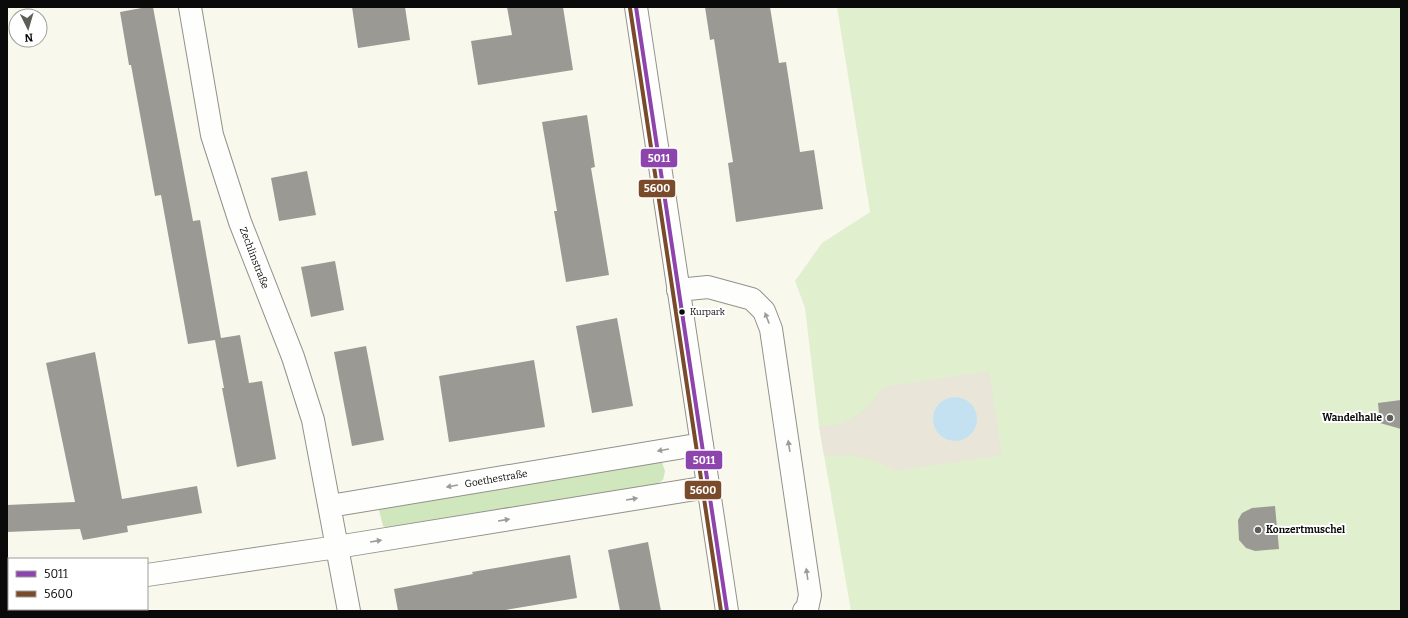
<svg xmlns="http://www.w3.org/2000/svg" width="1408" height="618" viewBox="0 0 1408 618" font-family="Bitter,serif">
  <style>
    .green { fill: #e0efcd }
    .forest { fill: #d0e6bc }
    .plaza { fill: #e9e6d9; fill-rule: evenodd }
    .water { fill: #c4e1f2 }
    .building { fill: #9b9994 }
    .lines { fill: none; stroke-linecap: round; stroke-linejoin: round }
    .minor-casing { stroke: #92918c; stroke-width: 24 }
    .minor { stroke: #fefefc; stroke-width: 22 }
    .bus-1-casing { stroke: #fff; stroke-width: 7 }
    .bus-2-casing { stroke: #fff; stroke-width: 7 }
    .bus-1 { stroke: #8e44ad; stroke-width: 4 }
    .bus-2 { stroke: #7a4b2a; stroke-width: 4 }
    .oneway { fill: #9c9c9b }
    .bus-dot { fill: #0a0a0a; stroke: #fff; stroke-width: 1.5 }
    .poi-dot { fill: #5e5d59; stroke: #fff; stroke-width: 1.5 }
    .labels { text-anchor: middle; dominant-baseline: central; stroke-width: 4; stroke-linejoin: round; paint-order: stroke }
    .bus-label { font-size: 9px; fill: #0a0a0a; stroke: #fff; text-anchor: start }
    .street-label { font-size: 10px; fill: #0a0a0a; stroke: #fff }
    .poi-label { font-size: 10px; font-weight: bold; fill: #0a0a0a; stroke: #fff; text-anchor: end }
    .line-badge { stroke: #fff; stroke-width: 1.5 }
    .badge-label { font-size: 11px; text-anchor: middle; font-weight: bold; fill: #fff }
  </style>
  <rect width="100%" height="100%" fill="#f9f8ed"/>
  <path class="green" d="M837,7H1401V611H851L819,426L805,308L795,281L822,243L870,212Z"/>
  <path class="forest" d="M651,459L662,462L665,471L663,480L654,486L394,530L383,526L379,510L383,504Z"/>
  <path class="plaza" d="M989,371L1002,455L894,471L884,465L869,459L850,455L824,456L819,426L839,424L856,416L872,402L883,387ZM958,397L975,409L977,416L976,423L949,440L942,437L937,432L935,411L938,405L944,400L950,398Z"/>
  <path class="water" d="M933 419a22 22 0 1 1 44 0a22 22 0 1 1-44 0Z"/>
  <path class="building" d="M147,7H153L193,221L200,220L221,338L240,335L249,383L262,381L276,459L237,467L222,388H224L215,340L188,344L161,195L155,196L131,65H129L120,12Z
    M352,7H405L410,40L358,48Z
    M507,7H563L573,70L478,85L471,41L512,35Z
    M705,7H770L779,63L786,62L800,152L814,150L823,209L736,222L728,163L733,162L714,39L710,40Z
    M587,115L595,167L591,168L609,275L566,282L554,211H557L542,122Z
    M307,171L316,215L279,221L271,178Z
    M335,261L344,310L311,317L301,267Z
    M617,318L633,406L592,413L576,326Z
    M366,346L384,440L352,446L334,352Z
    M95,352L122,499L197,486L202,513L127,526L128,532L83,540L80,529L7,532V505L75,502L46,363Z
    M534,360L545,427L449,442L439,376Z
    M1401,400V429L1380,423L1378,403Z
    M1275,506L1279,549L1255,551L1246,548L1239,540L1238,520L1242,513L1252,508Z
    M648,542L661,611H620L608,550Z
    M570,555L577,598L499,611H398L394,589L473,574L472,572Z"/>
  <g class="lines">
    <defs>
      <path id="minor" d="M190,7L212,135L240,222L293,357L313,420L349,611
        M636,7L727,611
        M678,290L708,287L752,299L764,311L771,329L810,595L807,609L804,611
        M330,506L702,444
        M147,575L337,547L708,487
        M7,584H9"/>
    </defs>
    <use href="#minor" class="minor-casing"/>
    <use href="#minor" class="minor"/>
    <defs>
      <path id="bus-1" d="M636,7L727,611"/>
      <path id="bus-2" d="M630,8L721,611"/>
    </defs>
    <use href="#bus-1" class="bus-1-casing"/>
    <use href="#bus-2" class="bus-2-casing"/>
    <use href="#bus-1" class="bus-1"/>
    <use href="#bus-2" class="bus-2"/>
  </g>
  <defs><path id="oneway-solid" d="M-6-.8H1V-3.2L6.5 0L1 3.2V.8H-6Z"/></defs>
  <g class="oneway">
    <use href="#oneway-solid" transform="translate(767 318) rotate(-111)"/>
    <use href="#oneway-solid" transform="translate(789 446) rotate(-99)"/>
    <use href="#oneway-solid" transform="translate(663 450) rotate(170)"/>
    <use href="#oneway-solid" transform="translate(452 486) rotate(170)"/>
    <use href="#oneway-solid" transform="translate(632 499) rotate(-9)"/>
    <use href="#oneway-solid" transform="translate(504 520) rotate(-9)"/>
    <use href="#oneway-solid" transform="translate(376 541) rotate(-9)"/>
    <use href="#oneway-solid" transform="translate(807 574) rotate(-98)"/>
  </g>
  <circle class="bus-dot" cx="682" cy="312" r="3.5"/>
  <g class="poi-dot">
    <circle cx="1390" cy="418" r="4"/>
    <circle cx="1258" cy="530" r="4"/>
  </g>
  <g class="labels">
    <g class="bus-label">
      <text x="690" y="312">Kurpark</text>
    </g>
    <g class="street-label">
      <text transform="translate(254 258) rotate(69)">Zechlinstraße</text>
      <text transform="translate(496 479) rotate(-10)">Goethestraße</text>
    </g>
    <g class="poi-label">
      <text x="1382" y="418">Wandelhalle</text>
      <text x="1266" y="530" text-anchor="start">Konzertmuschel</text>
    </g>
  </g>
  <g class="line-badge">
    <rect x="640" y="148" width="38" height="20" rx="4" fill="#8e44ad"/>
    <rect x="638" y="179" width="38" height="19" rx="4" fill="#7a4b2a"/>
    <rect x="685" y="450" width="38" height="20" rx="4" fill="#8e44ad"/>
    <rect x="684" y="480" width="38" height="20" rx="4" fill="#7a4b2a"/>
  </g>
  <g class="badge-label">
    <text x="659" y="162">5011</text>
    <text x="657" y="192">5600</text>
    <text x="704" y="464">5011</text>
    <text x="703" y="494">5600</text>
  </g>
  <rect width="1408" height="618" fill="none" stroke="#0a0a0a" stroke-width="16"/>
  <rect x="8" y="558" width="140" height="52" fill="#ffffff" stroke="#9d9d9d"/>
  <rect x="16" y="571" width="20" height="6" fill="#8e44ad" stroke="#9d9d9d"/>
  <text x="44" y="578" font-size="12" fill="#0a0a0a">5011</text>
  <rect x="16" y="591" width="20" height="6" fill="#7a4b2a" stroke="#9d9d9d"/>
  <text x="44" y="598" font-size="12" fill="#0a0a0a">5600</text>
  <g transform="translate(28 28) rotate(175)"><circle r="19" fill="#ffffff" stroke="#9d9d9d"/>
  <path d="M0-3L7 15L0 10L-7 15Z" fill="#5e5d59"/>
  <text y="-6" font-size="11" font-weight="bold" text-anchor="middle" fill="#0a0a0a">N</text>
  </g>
</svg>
